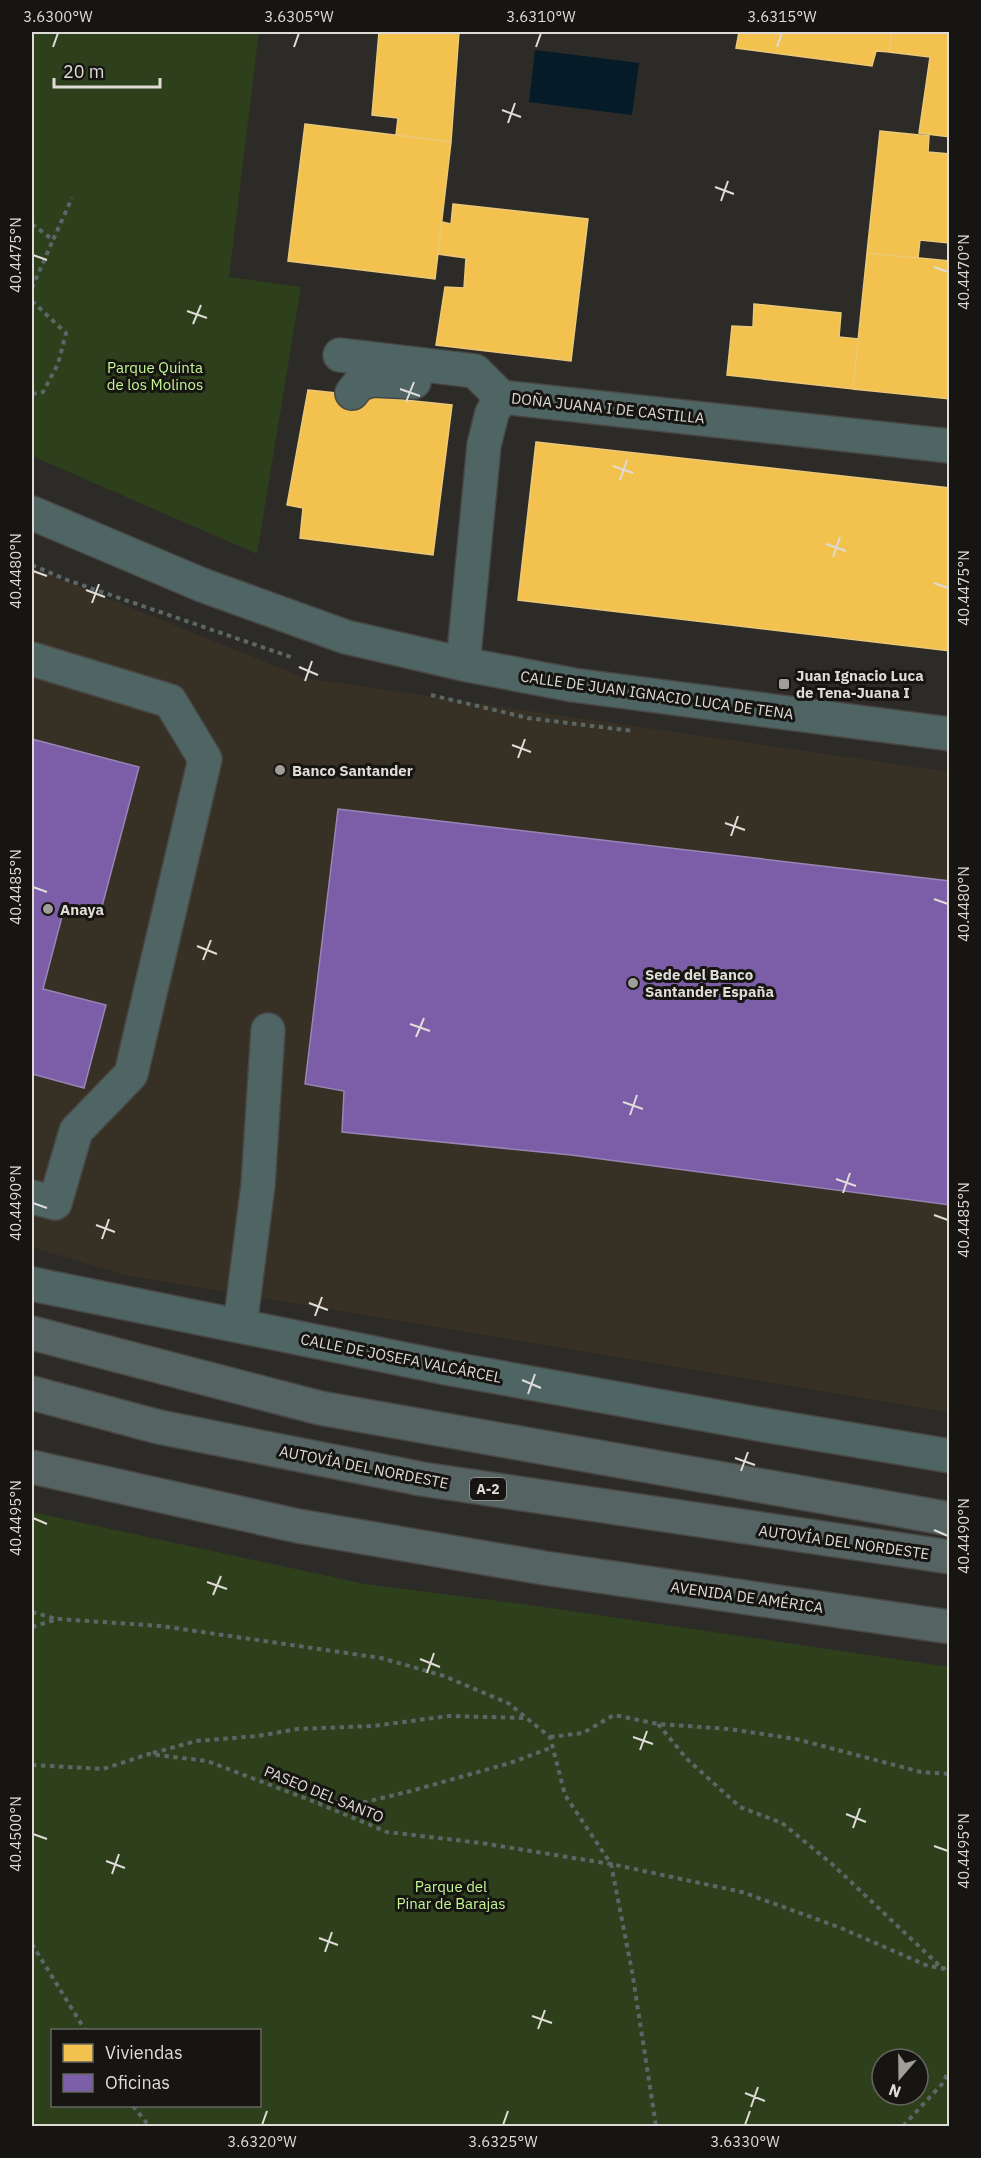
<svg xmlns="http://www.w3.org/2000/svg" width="981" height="2158" viewBox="0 0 981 2158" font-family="'IBM Plex Sans',sans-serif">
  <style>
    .built { fill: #373025 }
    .green { fill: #2e3f1b; fill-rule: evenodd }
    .water { fill: #051b27 }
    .homes { fill: #f2c14e; stroke: #ecc977; stroke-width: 1.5 }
    .offices { fill: #7b5ea7; stroke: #9984b6; stroke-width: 1.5 }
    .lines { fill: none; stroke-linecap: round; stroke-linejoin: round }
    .minor-casing { stroke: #494745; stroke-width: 36 }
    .highway-casing { stroke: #494745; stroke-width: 36 }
    .path { stroke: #5a6766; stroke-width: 4; stroke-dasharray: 4.5 4.5; stroke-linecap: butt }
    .minor { stroke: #4e6564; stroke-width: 33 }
    .highway { stroke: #556463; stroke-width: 33 }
    .ticks { fill: none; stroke: #dfdcd8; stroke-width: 2 }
    .poi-dot { fill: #a19e9a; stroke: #161512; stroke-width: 2 }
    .labels { text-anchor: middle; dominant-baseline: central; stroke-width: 6; stroke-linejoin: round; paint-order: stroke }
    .shield { fill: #161512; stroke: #a3a09d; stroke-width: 1.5 }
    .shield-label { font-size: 14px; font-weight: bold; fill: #dfdcd8 }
    .park-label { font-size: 15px; fill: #c5f694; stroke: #161512 }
    .street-label { font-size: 15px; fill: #dfdcd8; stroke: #161512 }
    .poi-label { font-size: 15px; font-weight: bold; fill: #dfdcd8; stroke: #161512; text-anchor: start }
    .neatline { fill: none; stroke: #dfdcd8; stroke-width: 2 }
    .ticks-label { font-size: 15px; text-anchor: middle; fill: #dfdcd8 }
  </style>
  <rect width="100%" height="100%" fill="#2d2b28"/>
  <path class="built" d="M32,568L305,678L949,772V1412L125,1275L32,1247Z"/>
  <path class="green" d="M32,32H259L229,277L301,287L257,554L32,456Z
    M32,1512L365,1584L537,1606L949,1667V2126H32ZM52,2030H260V2106H52ZM882,2059H918V2095H882Z"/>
  <path class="water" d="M535,50L639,63L632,115L529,102Z"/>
  <path class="homes" d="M379,32H459L451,142L396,135L398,118L372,115Z
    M739,32H892L889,52L876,51L872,66L736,48Z
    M892,32H950V137L919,133L930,57L889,52Z
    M305,124L451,142L435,279L288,261Z
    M880,131L929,136L928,152L950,154L949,243L920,240L918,258L867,253Z
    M453,204L588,219L571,361L436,345L445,287L464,288L466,258L438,254L442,222L451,224Z
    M867,253L950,261V399L853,389Z
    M754,304L841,313L839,337L858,339L853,389L727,375L732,326L753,327Z
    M308,390L452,405L433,555L300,538L303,508L287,505Z
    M536,442L950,488V651L518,600Z"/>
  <path class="offices" d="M32,739L139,767L100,914L65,905L43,989L106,1005L84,1088L32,1074Z
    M338,809L950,881V1205L571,1155L342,1132L344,1091L305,1084Z"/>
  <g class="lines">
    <defs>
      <path id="minor" d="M340,355L475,371L501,397
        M352,393L359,384L373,380L414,382
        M32,513L202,585L346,637L463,664L573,685L950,734
        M32,659L170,701L205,759L131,1074L76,1131L55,1203L32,1197
        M463,664L484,445L492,413L501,397L950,446
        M32,1284L447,1368L770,1426L950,1456
        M240,1326L258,1185L268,1030"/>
      <path id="highway" d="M32,1333L320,1408L950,1519
        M32,1393L159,1427L422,1479L950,1557
        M32,1467L298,1526L544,1568L950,1627"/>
    </defs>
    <use href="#minor" class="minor-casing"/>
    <use href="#highway" class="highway-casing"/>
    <path class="path" d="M32,224L53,240L72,198
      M32,288L53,240
      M32,301L66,333L58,364L43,392L32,394
      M32,565L67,580L291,657
      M431,695L528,718L633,731
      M32,1612L57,1619
      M32,1627L58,1619L161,1626L381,1658L444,1676L508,1703L550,1737L565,1795L611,1864L632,1971L656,2126
      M658,1724L687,1759L740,1807L782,1823L832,1864L943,1969L950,1966
      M550,1737L583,1733L614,1715L658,1724L729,1729L796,1739L921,1772L950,1774
      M153,1753L196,1741L258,1736L297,1729L373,1726L449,1716L526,1718
      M32,1765L103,1769L149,1754L207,1761L315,1802L387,1832L481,1843L611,1864L742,1892L841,1928L928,1966L950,1969
      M318,1802H365L411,1791L510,1763L553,1747
      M32,1944L85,2030
      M133,2106L149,2126
      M903,2126L942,2084L950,2069"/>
    <use href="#minor" class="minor"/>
    <use href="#highway" class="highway"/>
  </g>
  <path class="ticks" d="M53,47L58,33M294,47L299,33M536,47L541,33M777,47L782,33M502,110L521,117M508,123L515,103M715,187L734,194M721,201L728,181M33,255L47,260M934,267L948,272M187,311L207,318M193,324L201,305M400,389L420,396M406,402L414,382M613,466L633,473M620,480L627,460M826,544L846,551M833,557L840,537M33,571L47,576M934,583L948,588M86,590L105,597M92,603L99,584M299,667L318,675M305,681L312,661M512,745L531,752M518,758L525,739M725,823L745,830M731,836L738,816M33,887L47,892M934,899L948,904M197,946L217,954M203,960L211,940M410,1024L430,1031M416,1037L424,1018M623,1102L643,1109M630,1115L637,1095M836,1179L856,1186M843,1193L850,1173M33,1203L47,1208M934,1215L948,1220M96,1225L115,1232M102,1239L109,1219M309,1303L328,1310M315,1316L322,1297M522,1380L541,1388M528,1394L535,1374M735,1458L755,1465M741,1471L748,1452M33,1518L47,1524M934,1530L948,1536M207,1582L227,1589M213,1595L221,1576M420,1659L440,1667M427,1673L434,1653M633,1737L653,1744M640,1750L647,1731M846,1814L866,1822M853,1828L860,1808M33,1834L47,1839M934,1846L948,1851M106,1861L125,1868M112,1874L119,1854M319,1938L338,1945M325,1952L332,1932M532,2016L552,2023M538,2029L545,2010M745,2093L765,2101M751,2107L758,2087M262,2125L267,2111M503,2125L508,2111M745,2125L750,2111"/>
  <g class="poi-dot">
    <rect x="778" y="678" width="12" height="12" rx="3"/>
    <circle cx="280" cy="770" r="6"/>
    <circle cx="48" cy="909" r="6"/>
    <circle cx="633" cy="983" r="6"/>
  </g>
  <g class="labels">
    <rect class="shield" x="470" y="1478" width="36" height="22" rx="4.5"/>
    <g class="shield-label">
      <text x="488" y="1489">A-2</text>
    </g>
    <g class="park-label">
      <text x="155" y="367">Parque Quinta<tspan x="155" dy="17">de los Molinos</tspan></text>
      <text x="451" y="1886">Parque del<tspan x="451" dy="17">Pinar de Barajas</tspan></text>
    </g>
    <g class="street-label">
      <text transform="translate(608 408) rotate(6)">DOÑA JUANA I DE CASTILLA</text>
      <text transform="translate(657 695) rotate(8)">CALLE DE JUAN IGNACIO LUCA DE TENA</text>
      <text transform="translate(401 1358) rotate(11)">CALLE DE JOSEFA VALCÁRCEL</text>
      <text transform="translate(364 1467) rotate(11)">AUTOVÍA DEL NORDESTE</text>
      <text transform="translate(844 1542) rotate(8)">AUTOVÍA DEL NORDESTE</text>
      <text transform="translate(747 1597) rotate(8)">AVENIDA DE AMÉRICA</text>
      <text transform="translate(324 1794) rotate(22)">PASEO DEL SANTO</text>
    </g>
    <g class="poi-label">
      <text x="796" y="675">Juan Ignacio Luca<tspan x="796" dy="17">de Tena-Juana I</tspan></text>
      <text x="292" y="770">Banco Santander</text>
      <text x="60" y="909">Anaya</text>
      <text x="645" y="974">Sede del Banco<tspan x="645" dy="17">Santander España</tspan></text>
    </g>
  </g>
  <rect width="981" height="2158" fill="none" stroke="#161512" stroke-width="66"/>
  <rect x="51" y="2029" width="210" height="78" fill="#161512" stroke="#666561" stroke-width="1.5"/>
  <rect x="63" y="2044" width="30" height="18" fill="#f2c14e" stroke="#666561" stroke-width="1.5"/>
  <text x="105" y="2059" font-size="18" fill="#dfdcd8">Viviendas</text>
  <rect x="63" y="2074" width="30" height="18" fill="#7b5ea7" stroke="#666561" stroke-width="1.5"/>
  <text x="105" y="2089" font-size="18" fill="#dfdcd8">Oficinas</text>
  <g transform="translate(900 2077) rotate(200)"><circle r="28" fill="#161512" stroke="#666561" stroke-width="1.5"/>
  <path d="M0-4.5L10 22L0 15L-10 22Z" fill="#a19e9a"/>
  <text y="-9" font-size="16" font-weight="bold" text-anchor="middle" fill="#dfdcd8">N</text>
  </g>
  <path d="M54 78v9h106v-9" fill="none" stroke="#dfdcd8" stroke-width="3"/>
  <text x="63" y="78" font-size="18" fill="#dfdcd8" stroke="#161512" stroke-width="4.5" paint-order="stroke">20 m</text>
  <rect x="33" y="33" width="915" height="2092" class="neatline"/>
  <g class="ticks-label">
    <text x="58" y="22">3.6300°W</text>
    <text x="299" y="22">3.6305°W</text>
    <text x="541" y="22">3.6310°W</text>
    <text x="782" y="22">3.6315°W</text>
    <text transform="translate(16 255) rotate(-90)" y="5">40.4475°N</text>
    <text transform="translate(964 272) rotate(-90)" y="5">40.4470°N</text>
    <text transform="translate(16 571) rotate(-90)" y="5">40.4480°N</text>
    <text transform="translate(964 588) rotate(-90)" y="5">40.4475°N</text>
    <text transform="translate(16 887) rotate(-90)" y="5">40.4485°N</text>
    <text transform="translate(964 904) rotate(-90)" y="5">40.4480°N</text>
    <text transform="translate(16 1203) rotate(-90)" y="5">40.4490°N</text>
    <text transform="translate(964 1220) rotate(-90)" y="5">40.4485°N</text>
    <text transform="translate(16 1518) rotate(-90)" y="5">40.4495°N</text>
    <text transform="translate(964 1536) rotate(-90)" y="5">40.4490°N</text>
    <text transform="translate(16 1834) rotate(-90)" y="5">40.4500°N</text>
    <text transform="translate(964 1851) rotate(-90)" y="5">40.4495°N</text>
    <text x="262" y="2147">3.6320°W</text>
    <text x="503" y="2147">3.6325°W</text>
    <text x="745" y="2147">3.6330°W</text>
  </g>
</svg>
